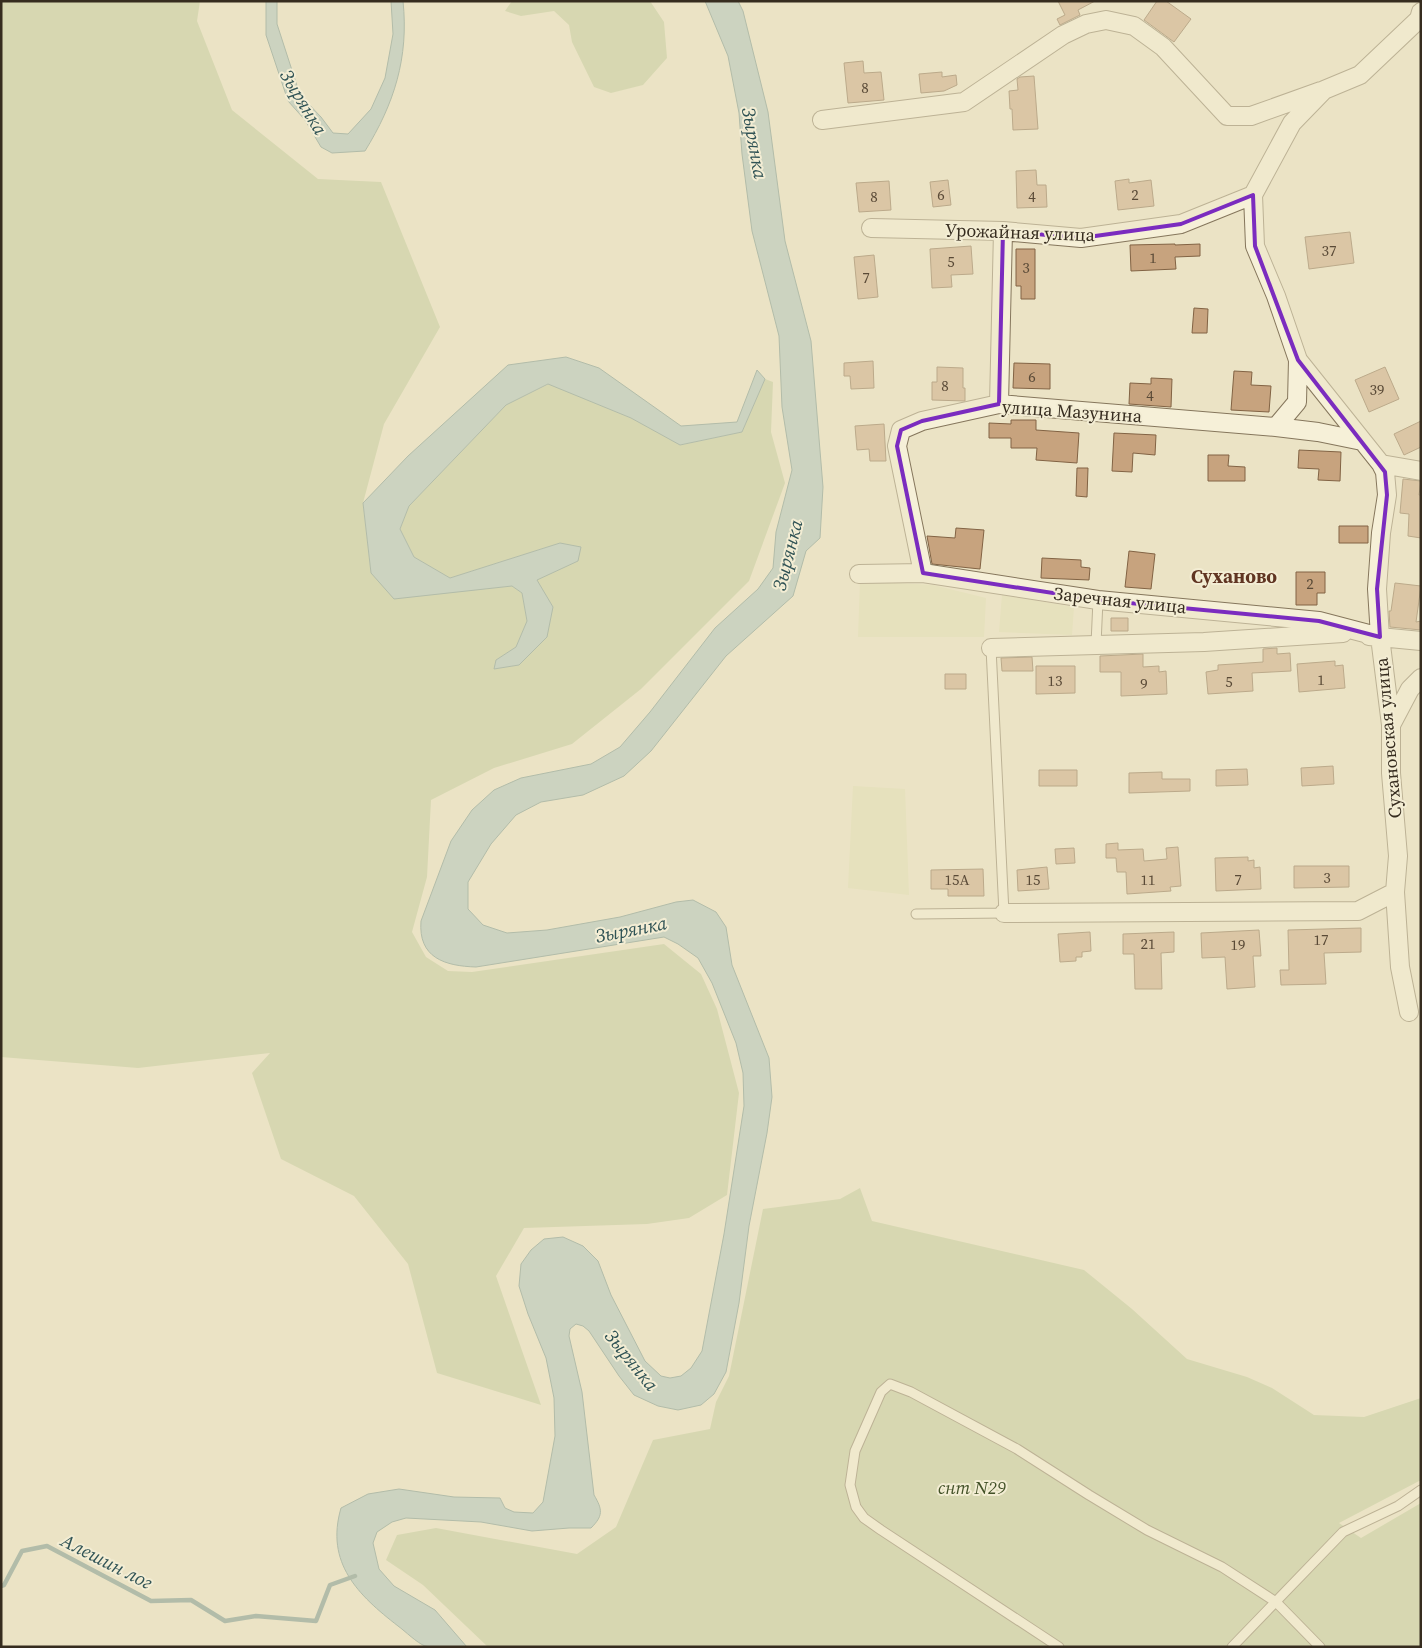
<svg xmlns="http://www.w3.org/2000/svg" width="1422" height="1648" viewBox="0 0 1422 1648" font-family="'Source Serif 4',serif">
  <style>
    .farmland { fill: #e0ddb3 }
    .green { fill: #bfc89a }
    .water { fill: #a6bfba; stroke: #6e8c88 }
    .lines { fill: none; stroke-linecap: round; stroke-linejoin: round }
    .stream { stroke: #6e8c88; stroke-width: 4.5 }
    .building { fill: #c7a37e; stroke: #826344 }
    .lane-casing { stroke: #85765c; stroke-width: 11 }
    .street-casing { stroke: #85765c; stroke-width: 20 }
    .lane { stroke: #f6f0d8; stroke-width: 9 }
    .street { stroke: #f6f0d8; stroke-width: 18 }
    .marked { fill: none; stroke: #7b2cbf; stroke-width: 4; stroke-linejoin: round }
    .labels { text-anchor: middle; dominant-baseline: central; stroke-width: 4; stroke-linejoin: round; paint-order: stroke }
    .number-label { font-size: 15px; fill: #5a4a37 }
    .street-label { font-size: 18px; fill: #362c1f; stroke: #f3edd4 }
    .park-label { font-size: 18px; font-style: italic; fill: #425127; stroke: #f3edd4 }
    .water-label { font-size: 19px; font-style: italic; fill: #305355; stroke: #f3edd4 }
    .neighbourhood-label { font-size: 19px; font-weight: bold; fill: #603522; stroke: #f3edd4 }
  </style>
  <rect width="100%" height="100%" fill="#ebe3c5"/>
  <path class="farmland" d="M860,581L933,585L986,598L984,637H858Z
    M1002,595L1074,607L1072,635L999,632Z
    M853,786L905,789L909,895L848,888Z"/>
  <path class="green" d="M1,1H200L197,21L232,110L318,179L381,182L440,327L384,424L363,503L371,573L489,588L512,586L522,593L527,621L516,647L496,660L495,669L519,665L553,607L536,580L578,561L560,543L450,578L414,557L400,529L409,506L506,405L549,384L631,418L681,445L742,432L765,379L773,382L771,432L785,483L749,581L641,689L572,744L494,768L431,800L427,877L412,932L426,957L448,971L472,972L664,944L701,974L717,1009L739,1093L727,1195L689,1218L647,1224L524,1228L496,1276L541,1405L437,1373L408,1264L354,1196L281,1159L252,1073L270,1053L138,1068L1,1057Z
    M512,1H650L664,22L667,58L643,85L611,93L594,87L572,42L569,25L554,11L521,16L505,11Z
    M860,1188L872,1221L1084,1270L1132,1309L1187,1359L1247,1377L1272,1388L1314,1415L1364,1417L1421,1398V1480L1339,1523L1361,1538L1421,1503V1647H488L423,1585L386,1560L397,1535L436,1528L577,1554L616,1527L653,1440L710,1429L716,1402L729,1376L763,1209L840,1199Z"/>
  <path class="water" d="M266,1H277V24L300,95L321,117L333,133L348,134L371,109L385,78L393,34L391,1H403C409,58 394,104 365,151L332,153L321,147L305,120L288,101L266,35Z
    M705,1H738L743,11L768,112L785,241L811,341L823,487L820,538L806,551L793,596L726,656L651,751L624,776L583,795L541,802L516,815L491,844L468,882V909L483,925L507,933L547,930L620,917L676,902L693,900L716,912L726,927L732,965L769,1058L772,1097L767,1133L749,1226L739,1303L726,1372L714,1394L701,1405L678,1410L658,1406L634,1395L619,1376L589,1331L583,1326L576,1324L570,1329L569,1336L582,1392L594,1495C603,1510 603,1516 591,1528H569L532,1531L481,1522L406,1518L392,1522L377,1532L373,1543L379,1569L394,1586L435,1610L467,1647C459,1647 432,1648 425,1646C417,1643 405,1631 398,1626C358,1595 325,1563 341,1508L368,1494L399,1489L454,1497L500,1498L505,1508L514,1512L533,1513L543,1502L555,1436L554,1398L546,1358L528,1314L519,1286L521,1264L531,1250L544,1239L563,1237L583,1246L598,1261L611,1295L645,1361L661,1376L670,1378L681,1376L691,1368L702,1351L724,1234L744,1106L743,1073L736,1043L712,983L698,958L678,944L664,937L476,967C445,966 418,958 421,921L451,841L472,810L494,790L521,778L591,764L620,747L650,712L715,628L758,589L773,568L776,532L792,470L782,407L779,336L752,231L742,154L739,113L728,56Z
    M566,357L599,368L681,426L737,422L757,370L765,379L742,432L680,445L631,418L548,384L506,405L409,506L400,529L414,557L450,578L560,543L581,547L578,561L537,580L553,607L547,637L519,665L494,669L496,660L516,647L527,621L522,593L512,586L394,599L371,573L363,503L408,456L508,365Z"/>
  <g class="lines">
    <path class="stream" d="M1,1586L4,1585L22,1551L47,1546L151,1601L191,1600L225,1621L256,1616L316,1621L330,1585L355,1576"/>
  </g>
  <path class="building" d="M1058,1H1095L1078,10L1080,15L1060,25L1057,19L1065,15Z
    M1157,1H1166L1191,19L1174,42L1144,20Z
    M863,61L864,73L881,72L884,100L848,103L844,63Z
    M942,72V77L956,75L957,85L944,91L921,93L919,74Z
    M1034,76L1038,129L1013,130L1012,109H1010L1009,91L1018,90L1017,79L1020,77Z
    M1036,170L1037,185H1046L1047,207L1017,208L1016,171Z
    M1129,179V183L1151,180L1154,206L1118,210L1115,181Z
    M948,180L951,205L933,207L930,182Z
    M889,181L891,210L859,212L856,183Z
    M1350,232L1354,263L1309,269L1305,237Z
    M1175,244V245L1200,244V256L1175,257L1176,269L1131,271L1130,245Z
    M971,246L973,274L951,275L952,287L932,288L930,249Z
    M1016,249H1035V299H1021V286H1016Z
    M874,255L878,297L858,299L854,257Z
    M1194,308L1208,309L1207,333H1192Z
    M873,361L874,388L851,389L850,376H844V363Z
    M1014,363L1050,364V389L1013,388Z
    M937,367L963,368V388H965V401L932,400V382H937Z
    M1385,367L1399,399L1369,412L1355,380Z
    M1234,371L1252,372L1251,385L1271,386L1269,412L1231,410Z
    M1151,378L1172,379L1171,407L1129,404L1130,383L1151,384Z
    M1011,420H1036V430L1079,433L1077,463L1036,460L1037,448H1011V438H989V423L1011,424Z
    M1421,421V447L1404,455L1394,434Z
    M884,424L886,461H870L869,449L857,450L855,426Z
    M1114,433L1156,435L1155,455L1133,453L1132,472L1112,471Z
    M1299,450L1341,452L1340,481L1318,480L1319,469L1298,468Z
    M1208,455H1229L1228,466L1245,467V481H1208Z
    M1077,468H1088L1087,497L1076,496Z
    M1403,479L1421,481L1419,495H1421V538L1408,536L1409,514L1400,513Z
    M1339,526H1368V543H1339Z
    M956,528L984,530L980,569L932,564L927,536L955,538Z
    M1129,551L1155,554L1151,589L1125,587Z
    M1042,558L1081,560V567L1090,568L1089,580L1041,578Z
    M1296,572H1325V593H1317V605H1296Z
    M1395,583L1421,586L1416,622L1421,621V630L1390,627L1389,611H1391Z
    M1111,618H1128V631H1111Z
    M1277,648V654L1290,653L1291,671L1252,673L1253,691L1208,694L1206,672L1218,670V665L1263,662V649Z
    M1143,654V667L1159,666V672L1166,671L1167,694L1121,696V672H1100V656Z
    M1032,657L1033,671H1002L1001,658Z
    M1335,661V666L1343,665L1345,688L1299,692L1297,664Z
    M1036,666H1075V693L1036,694Z
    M945,674H966V689H945Z
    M1333,766L1334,784L1302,786L1301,768Z
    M1247,769L1248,785L1216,786V770Z
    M1039,770H1077V786H1039Z
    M1162,772V779H1190V791L1129,793V773Z
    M1118,843V850L1143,849L1144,861L1167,859L1166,848L1178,847L1181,886L1170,887L1171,891L1127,894L1126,872H1117L1116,858H1106V844Z
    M1074,848L1075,863L1056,864L1055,849Z
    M1248,857V861L1254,860V868L1260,867L1261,889L1216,891L1215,858Z
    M1294,866H1349V887L1294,888Z
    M1047,867L1049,889L1018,891L1017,870Z
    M983,869L984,896H948V889H931V870Z
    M1361,928V952L1324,953L1326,984L1281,985L1280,970H1289L1288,930Z
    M1259,930L1261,956H1253L1255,987L1227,989L1225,957L1202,958L1201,933Z
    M1090,932L1091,951L1082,952V957H1076V961L1060,962L1058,934Z
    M1174,932V952L1161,953L1162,989H1135L1134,954H1123V934Z"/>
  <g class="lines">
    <defs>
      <path id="lane" d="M1096,644L1098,600
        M916,914L1004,913L991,648
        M1059,1647L881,1530L864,1518L856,1507L850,1485L855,1451L881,1392L890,1384L911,1392L1017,1449L1089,1495L1147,1530L1222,1567L1276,1602L1320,1647
        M1232,1647L1343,1532L1398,1506L1421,1490"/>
      <path id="street" d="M822,120L964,102L1063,35L1086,24L1106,20L1134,26L1163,47L1227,116H1251L1321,91
        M871,228L1003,231L1081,238L1181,224L1253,195
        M999,404L1003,231
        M1276,427L1297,402L1298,360
        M1381,464L1421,471
        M923,573L897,446L901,430L922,421L999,404L1276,427L1318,432L1362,441
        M859,574L923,573L1098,600L1319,621L1380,637
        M1369,636L1421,641
        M991,648L1204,642L1343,633
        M1391,725L1410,689L1421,678
        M1004,913L1358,911L1395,892
        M1409,1012L1400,967L1395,892L1398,856L1391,773V725L1380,637L1377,589L1381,533L1387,495L1385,472L1381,464L1298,360L1276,296L1255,246L1253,195L1292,123L1324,90L1360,75L1419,19L1421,12"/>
    </defs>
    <use href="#lane" class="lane-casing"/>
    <use href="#street" class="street-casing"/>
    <use href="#lane" class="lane"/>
    <use href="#street" class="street"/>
  </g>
  <path d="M0 0H1422V1648H0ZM1253,195L1255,246L1298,360L1385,472L1387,495L1377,589L1380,637L1319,621L1098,600L923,573L897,446L901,430L922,421L999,404L1003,231L1081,238L1181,224Z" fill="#ebe3c5" fill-opacity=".55" fill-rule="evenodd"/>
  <path class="marked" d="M1253,195L1255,246L1298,360L1385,472L1387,495L1377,589L1380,637L1319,621L1098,600L923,573L897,446L901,430L922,421L999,404L1003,231L1081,238L1181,224Z"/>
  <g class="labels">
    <g class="number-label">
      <text x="865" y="87">8</text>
      <text x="941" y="194">6</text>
      <text x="1135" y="194">2</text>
      <text x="874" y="196">8</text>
      <text x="1032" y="196">4</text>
      <text x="1329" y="250">37</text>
      <text x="1153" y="257">1</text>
      <text x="951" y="261">5</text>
      <text x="1026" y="267">3</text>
      <text x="866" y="277">7</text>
      <text x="1032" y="376">6</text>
      <text x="945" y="385">8</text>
      <text x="1377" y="389">39</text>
      <text x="1150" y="395">4</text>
      <text x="1310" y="583">2</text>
      <text x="1321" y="679">1</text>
      <text x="1055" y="680">13</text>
      <text x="1229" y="681">5</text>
      <text x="1144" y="683">9</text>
      <text x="1327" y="877">3</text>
      <text x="957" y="879">15А</text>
      <text x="1033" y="879">15</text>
      <text x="1148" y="879">11</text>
      <text x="1238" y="879">7</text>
      <text x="1321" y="939">17</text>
      <text x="1148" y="943">21</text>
      <text x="1238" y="944">19</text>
    </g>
    <g class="street-label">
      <text transform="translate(1020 232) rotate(2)">Урожайная улица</text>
      <text transform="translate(1072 411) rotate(4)">улица Мазунина</text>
      <text transform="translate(1120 600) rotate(6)">Заречная улица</text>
      <text transform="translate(1388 738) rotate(-95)">Сухановская улица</text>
    </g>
    <g class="park-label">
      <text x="972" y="1487">снт N29</text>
    </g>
    <g class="water-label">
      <text transform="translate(304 102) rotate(59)">Зырянка</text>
      <text transform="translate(755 143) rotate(80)">Зырянка</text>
      <text transform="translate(787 555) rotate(-76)">Зырянка</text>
      <text transform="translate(631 929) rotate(-11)">Зырянка</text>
      <text transform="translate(632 1360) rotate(51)">Зырянка</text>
      <text transform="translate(107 1561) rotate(27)">Алешин лог</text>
    </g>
    <g class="neighbourhood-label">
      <text x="1234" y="576">Суханово</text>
    </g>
  </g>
  <rect width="1422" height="1648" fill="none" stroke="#362c1f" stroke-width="5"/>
</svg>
